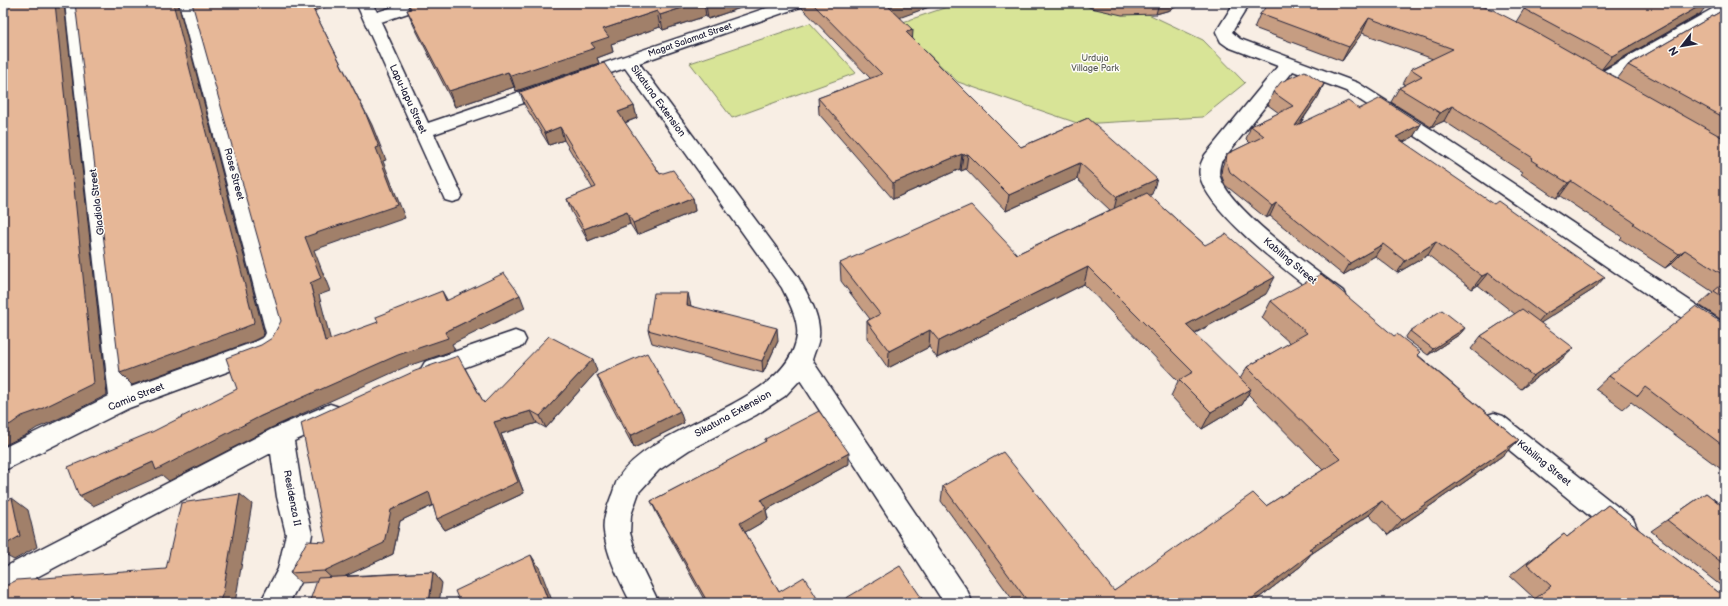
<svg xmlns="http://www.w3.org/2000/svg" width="1728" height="606" viewBox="0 0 1728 606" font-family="'Balsamiq Sans',sans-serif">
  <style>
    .green { fill: #d8e497; stroke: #7d8369 }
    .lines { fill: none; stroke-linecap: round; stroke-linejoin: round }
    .minor-casing { stroke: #22223b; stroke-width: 3 }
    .minor { fill: #fdfcf7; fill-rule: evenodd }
    .wall { fill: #c69d82; stroke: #22223b }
    .shaded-wall { fill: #a1806a; stroke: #22223b }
    .building { fill: #e6b797; stroke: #22223b }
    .labels { text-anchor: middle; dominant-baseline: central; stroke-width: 3; stroke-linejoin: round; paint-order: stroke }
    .far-street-label { font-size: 9px; fill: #22223b; stroke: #fdfcf7 }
    .far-park-label { font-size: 9px; fill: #595c57; stroke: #fdfcf7 }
    .street-label { font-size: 10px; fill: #22223b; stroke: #fdfcf7 }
  </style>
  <rect width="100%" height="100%" fill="#f8eee4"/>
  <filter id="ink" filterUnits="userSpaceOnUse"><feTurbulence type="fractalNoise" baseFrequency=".025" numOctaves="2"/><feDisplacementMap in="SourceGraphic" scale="8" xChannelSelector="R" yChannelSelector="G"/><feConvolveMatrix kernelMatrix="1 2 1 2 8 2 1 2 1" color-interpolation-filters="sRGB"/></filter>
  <g filter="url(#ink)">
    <path class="green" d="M950,3H1125L1203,40L1245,83L1203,117L1080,124L958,82L897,24L953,5Z
      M810,23L856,73L732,118L690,63Z"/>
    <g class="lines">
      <defs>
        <path id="minor" d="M65,3H81L131,387L254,342L264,337L266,333L179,3H195L289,334L280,349L270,356L129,408L3,471V448L109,396Z
          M356,3H372L377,12L406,3H431L429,6L381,22L428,123L781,3H805L803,6L639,63L798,277C807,294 821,315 819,336C819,343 814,352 812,360L967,590L971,599L969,603H944L800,380L785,396L756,415L689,450L659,470L639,492L631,515L630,533L638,560L659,603H631C620,581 607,557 604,532C602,520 607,508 611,497C614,491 615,483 619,477C656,421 788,405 797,336C799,320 789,302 782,288L625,68L434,134L462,195L459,200L452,202L445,200Z
          M1234,3H1250L1232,32L1240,39L1358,83L1437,133L1725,324V345L1717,342L1423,141L1346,91L1293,71L1221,162C1220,166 1218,172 1220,177C1230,209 1313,269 1343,291L1346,297L1343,303L1335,305L1327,303C1296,278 1208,214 1200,176C1198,169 1202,161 1205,155L1278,66L1228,47L1221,42L1216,32Z
          M1725,3V15L1608,83L1602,85L1596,83L1593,79L1596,75L1719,5Z
          M515,331L523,334L526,340L523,346L433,379L425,376L421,369L425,362Z
          M330,404L339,407L342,414L339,421L294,441L303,497L312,534L305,573L289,603H260L278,569L286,534L277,497L271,453L3,595V568L272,429Z
          M1494,413L1503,416L1633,519L1637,528L1633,537L1624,540L1615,537L1485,430L1482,423L1485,416Z"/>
      </defs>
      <use href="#minor" class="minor-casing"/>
      <use href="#minor" class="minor"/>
    </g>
    <path class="wall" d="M407,3H755L708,19L706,16L663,30L660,27L611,44L613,52L597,58L599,63L516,91L514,87L455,107L414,26L407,10H410Z
      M802,3H940L900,17L913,39L1021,147L1088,118L1152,194L1149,195L1205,245L1266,294L1194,334L1240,379L1247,367L1290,343L1262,318L1271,301L1418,355L1519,440L1502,456L1388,535L1369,515L1311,554L1301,566L1252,603H1015L941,501L943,486L1114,591L1266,506L1323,470L1248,394L1242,405L1202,429L1171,396L1178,381L1084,284L937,358L929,347L888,368L867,338V321L870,319L841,281L840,263L1017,254L1110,210L1077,179L1006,211L966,169L961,171L960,169L893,199L819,114L818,98L871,79L802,8Z
      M1081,3H1183L1170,10L1156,14L1122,15L1091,8Z
      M1711,3H1722L1715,5Z
      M1524,9L1700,14L1602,70L1618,78L1628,65L1725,9V322L1699,305L1713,292L1671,264L1665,268L1620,239L1622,237L1560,196L1556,198L1521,174L1522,172L1444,121L1431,127L1391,102L1399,88L1405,85L1403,84L1411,69L1433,59L1362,33L1342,61L1254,28L1260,14L1516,22Z
      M1324,84L1318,97L1300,124L1359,109L1421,124L1413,137L1403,142L1594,289L1540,323L1561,360L1521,389L1471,349L1481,336L1515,314L1478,285L1472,289L1428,255L1397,273L1375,256L1343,275L1270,216L1266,218L1225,185L1221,174L1222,167L1227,154L1250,143L1246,139L1251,126L1279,113L1268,105L1273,92Z
      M520,92L634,106L637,118L625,123L660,174L693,198L695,211L637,235L630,224L588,241L571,211L567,199L593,189L564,140L549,145L524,104Z
      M691,306L778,341L763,373L652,343L648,330Z
      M1725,325V472L1631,402L1623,409L1595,389L1609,376Z
      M1465,328L1460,334L1428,355L1405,338L1410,331Z
      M465,368L484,403L597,371L546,428L537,423L501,434L524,493L445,530L437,519L433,505L400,521L393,554L345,576L433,572L442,583L316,582L301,583L290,573L326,542Z
      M597,375L684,423L634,448L602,388Z
      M765,439L849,464L766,510L768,519L745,532L779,592L820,603H706L656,512L651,501L765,442Z
      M1706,493L1725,508V589L1651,531Z
      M1608,505L1718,592L1725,603H1528L1534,598L1510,576L1564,534L1567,537Z"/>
    <path class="shaded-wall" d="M55,3H64L107,395L54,421L37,428L26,435L3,446V427L22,416Z
      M173,3H178L264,333L263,336L253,341L132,385L120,373Z
      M310,3H324L326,7L314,11L372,125L386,160L383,161L405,218L314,250L330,291L319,295L334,353L325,341L310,283L305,237L376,148Z
      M697,3H704L706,16L663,30L660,15Z
      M707,3H755L708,19L706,4Z
      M897,3H940L888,22V6Z
      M1159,3H1183L1170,10L1156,14Z
      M1705,3H1709L1700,14L1601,70L1612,56Z
      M1717,3H1722L1715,5Z
      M657,11L660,27L611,44L613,52L597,58L599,63L516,91L511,76L591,43L603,29Z
      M1369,18L1362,33L1342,61L1349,47Z
      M913,30L912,45L906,32Z
      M508,72L514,87L455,107L449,91Z
      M1324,84L1318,97L1289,139L1295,126Z
      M634,106L637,118L621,124L618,112Z
      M1452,106L1444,121L1431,127L1440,113Z
      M1421,124L1413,137L1388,150L1396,137Z
      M560,127L564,140L549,145L545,133Z
      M962,154L960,169L893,199V183Z
      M968,154L966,169L961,171L963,155Z
      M1080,163L1077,179L1006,211L1009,195Z
      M1157,179L1152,194L1113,213L1117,197Z
      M1571,181L1560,196L1556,198L1568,183Z
      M693,198L695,211L637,235L633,223Z
      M1276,203L1270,216L1266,218L1272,206Z
      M627,212L630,224L588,241L584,229Z
      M1436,242L1428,255L1397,273L1405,261Z
      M1383,244L1375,256L1343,275L1350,263Z
      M1685,250L1671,264L1665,268L1679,254Z
      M1088,267L1084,284L937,358L939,341Z
      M1488,273L1478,285L1472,289L1482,276Z
      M1275,277L1266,294L1178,342L1186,325Z
      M1605,277L1594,289L1533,328L1544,315Z
      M442,291L449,303L446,301Z
      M688,293L691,306L687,305Z
      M520,295L525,308L452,344L455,350L405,367L271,428L169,481L162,475L93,506L79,496L153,462L261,416L445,332Z
      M777,328L778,341L763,373L762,361Z
      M1465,328L1460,334L1428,355L1433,349Z
      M930,330L929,347L888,368L889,351Z
      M1574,348L1561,360L1521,389L1533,376Z
      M593,359L597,371L546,428L540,416Z
      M1251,389L1242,405L1202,429L1211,412Z
      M531,411L537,423L501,434L524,493L445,530L437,519L494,422Z
      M680,411L684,423L634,448L630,436Z
      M1519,440L1502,456L1388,535L1402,520Z
      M849,453V464L766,510L768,519L742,534L740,523L761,500Z
      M429,492L438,503L400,521L393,554L335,581L324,571L391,510Z
      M240,494L252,504L235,603H219Z
      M12,498L28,510L37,547L14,560L3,554V543Z
      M1382,501L1369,515L1311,554L1301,566L1252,603H1246L1309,549Z
      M531,555L540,569L553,603H549Z
      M433,572L442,583L439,603H429Z"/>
    <path class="building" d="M3,3H55L94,383L39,410L22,416L11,424L3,427Z
      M75,3H173L254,321L253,324L243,328L120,373Z
      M192,3H310L365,112L379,147L376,148L398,205L305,237L321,278L310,283L325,341L378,322L376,317L442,291L446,301L504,273L520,295L445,332L448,338L398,355L261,416L156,470L153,462L79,496L68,467L152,432L237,389L226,358L261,345L272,338L281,321Z
      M408,3H697L660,15L657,11L603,29L609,37L591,43L595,48L511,76L508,72L449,91L407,10L411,9Z
      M812,3H897L888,6L913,30L906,32L1021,147L1088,118L1157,179L1117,197L1080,163L1009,195L968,154L963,155L962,154L893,183L818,98L882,74Z
      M1269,3H1471L1493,10L1528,28L1725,139V276L1685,250L1679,254L1633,224L1635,223L1571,181L1568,183L1531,160L1533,158L1452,106L1440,113L1399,88L1422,76L1411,69L1453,49L1369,18L1349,47L1260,14Z
      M1536,3H1705L1612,56L1524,9Z
      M1725,9V118L1628,65Z
      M604,63L634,106L618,112L660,174L673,170L693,198L633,223L627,212L584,229L567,199L596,187L560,127L545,133L520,92Z
      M1305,71L1324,84L1295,126L1348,101L1359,109L1381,98L1421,124L1396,137L1494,204L1498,201L1605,277L1544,315L1488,273L1482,276L1436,242L1405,261L1383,244L1350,263L1276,203L1272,206L1230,172L1226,161L1227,154L1264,136L1251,126L1293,106L1273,92L1281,82Z
      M1147,193L1205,245L1226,234L1275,277L1186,325L1251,389L1211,412L1179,380L1193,372L1088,267L939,341L930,330L889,351L867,321L880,314L840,263L971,205L1017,254Z
      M1321,274L1394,336L1397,334L1420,352L1417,355L1519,440L1402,520L1382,501L1309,549L1313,552L1246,603H1029L943,486L1003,452L1114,591L1253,493L1266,506L1340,459L1247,367L1307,333L1271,301Z
      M1725,282V298L1714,291Z
      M654,293H688L687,305L777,328L762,361L648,330Z
      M1696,306L1725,325V447L1645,387L1638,396L1609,376Z
      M1522,309L1574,348L1533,376L1481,336Z
      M1442,310L1465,328L1433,349L1410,331Z
      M549,336L593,359L540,416L531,411L494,422L518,482L437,519L429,492L391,510L384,543L324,571L290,573L307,541L326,542L301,423L415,371L458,356L484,403Z
      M647,353L680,411L630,436L597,375Z
      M819,411L849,453L761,500L766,508L740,523L779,592L804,577L820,603H708L651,501L766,441L765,439Z
      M1706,493L1725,508V565L1667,520Z
      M240,494L223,593L219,603H3V587L17,580L166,569L181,503Z
      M12,498L20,536L3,546V503Z
      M1608,505L1718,592H1725V603H1530L1551,586L1527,564L1564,534L1567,537Z
      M531,555L549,603H460L455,591Z
      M900,566L925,603H838Z
      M433,572L429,603H309L318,578Z"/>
  </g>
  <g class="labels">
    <g class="far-street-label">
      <text transform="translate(690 40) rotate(-19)">Magat Salamat Street</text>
    </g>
    <g class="far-park-label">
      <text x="1095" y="58">Urduja<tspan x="1095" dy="10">Village Park</tspan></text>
    </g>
    <g class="street-label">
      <text transform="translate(408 99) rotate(65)">Lapu-lapu Street</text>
      <text transform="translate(658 101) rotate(54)">Sikatuna Extension</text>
      <text transform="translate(234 174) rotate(75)">Rose Street</text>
      <text transform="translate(97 202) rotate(-97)">Gladiola Street</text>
      <text transform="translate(1290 261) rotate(40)">Kabiling Street</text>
      <text transform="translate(136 397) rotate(-22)">Camia Street</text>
      <text transform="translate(733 414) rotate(-29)">Sikatuna Extension</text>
      <text transform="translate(1544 463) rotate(39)">Kabiling Street</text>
      <text transform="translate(292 498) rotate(79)">Residenza II</text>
    </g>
  </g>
  <rect width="1728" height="606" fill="none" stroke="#fdfcf7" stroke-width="16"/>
  <rect x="8" y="8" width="1712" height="590" fill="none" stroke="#22223b" stroke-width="1.5" filter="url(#ink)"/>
  <g transform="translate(1682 46) rotate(239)" stroke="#fdfcf7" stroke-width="3" paint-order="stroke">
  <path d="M0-3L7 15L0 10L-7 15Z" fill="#22223b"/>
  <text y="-6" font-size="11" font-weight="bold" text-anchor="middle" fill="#22223b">N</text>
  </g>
</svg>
